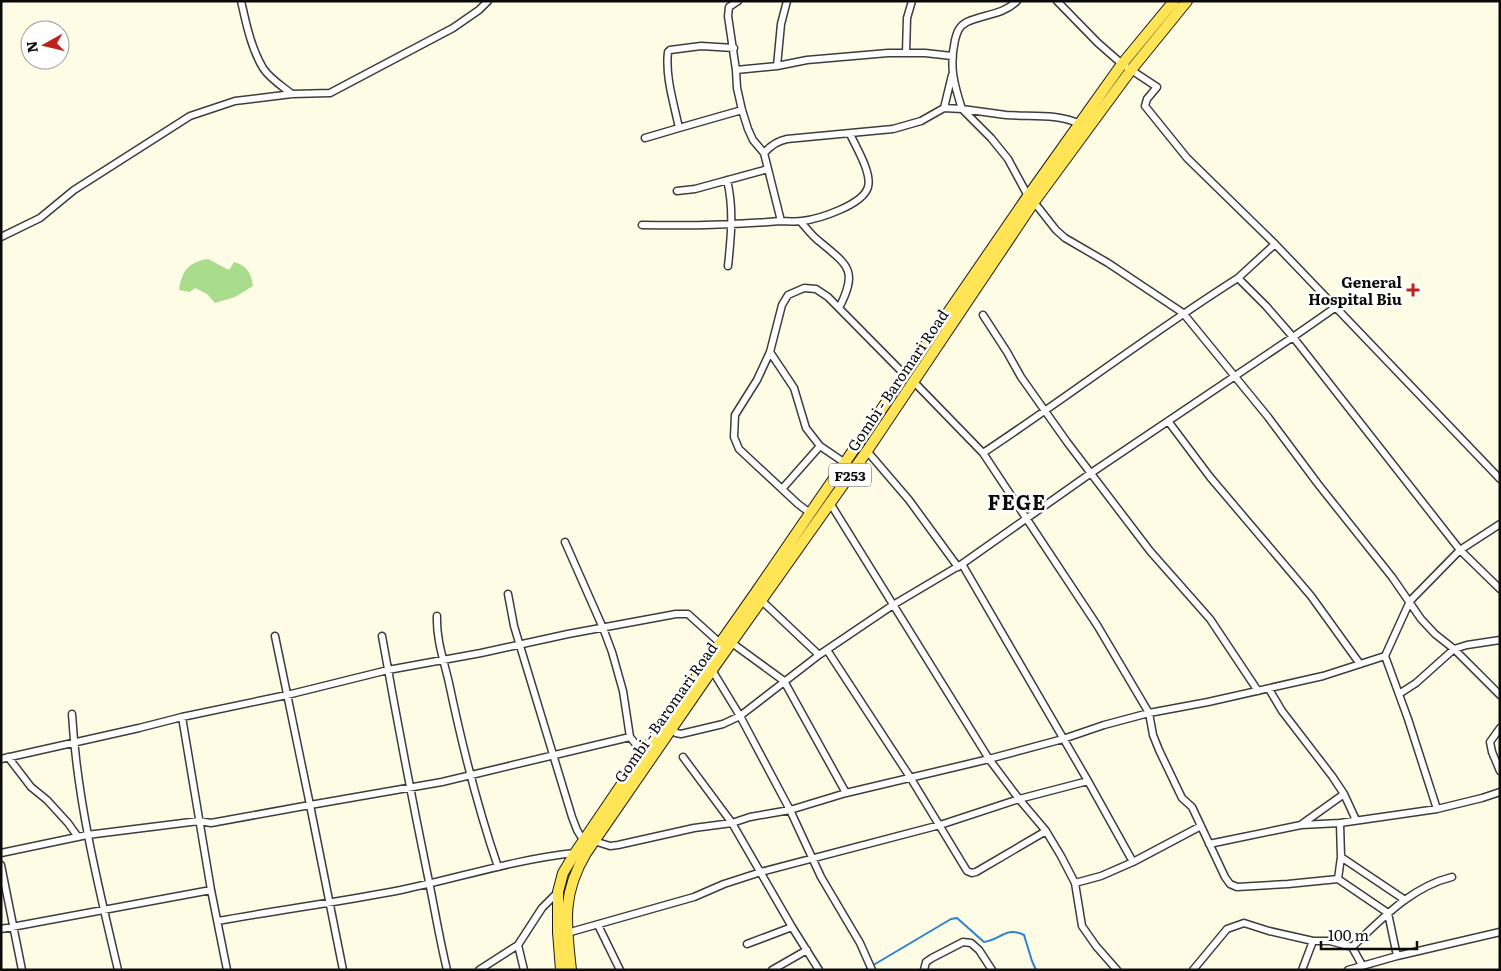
<svg xmlns="http://www.w3.org/2000/svg" width="1501" height="971" viewBox="0 0 1501 971" font-family="Literata,serif">
  <style>
    .forest { fill: #aadc8d }
    .lines { fill: none; stroke-linecap: round; stroke-linejoin: round }
    .stream { stroke: #2b82d4; stroke-width: 2 }
    .street-casing { stroke: #3d3d3d; stroke-width: 9 }
    .primary-casing { stroke: #1b1b1b; stroke-width: 12 }
    .street { stroke: #fff; stroke-width: 6 }
    .primary { stroke: #ffe556; stroke-width: 10 }
    .poi-dot { fill: #c0221b; stroke: #fff; stroke-width: 2 }
    .labels { text-anchor: middle; dominant-baseline: central; stroke-width: 5; stroke-linejoin: round; paint-order: stroke }
    .shield { fill: #fff; stroke: #545454; stroke-width: 1 }
    .shield-label { font-size: 14px; font-weight: bold; fill: #0a0a0a }
    .poi-label { font-size: 15px; font-weight: bold; fill: #0a0a0a; stroke: #fff; text-anchor: end }
    .street-label { font-size: 15px; fill: #0a0a0a; stroke: #fff }
    .district-label { font-size: 20px; font-weight: bold; letter-spacing: 1px; fill: #0a0a0a; stroke: #fff }
  </style>
  <rect width="100%" height="100%" fill="#fffce6"/>
  <path class="forest" d="M208,259L229,270L234,262C247,266 251,272 253,286L235,297L215,303L207,294L195,288L190,292L179,290C182,270 189,262 208,259Z"/>
  <g class="lines">
    <path class="stream" d="M865,970L951,919L957,918L984,942C1000,940 1006,926 1024,935L1032,961L1036,970"/>
    <defs>
      <path id="street" d="M241,1C246,23 251,48 263,68C270,79 282,86 292,94
        M738,1L729,7L728,16L736,70L737,88L742,110L748,129L753,140L764,153L781,221
        M1017,1C1003,15 984,14 967,22C959,26 957,32 955,40C949,67 954,84 962,109C977,111 991,113 1006,115C1030,117 1057,113 1080,124
        M1057,1L1098,43L1122,64L1157,87L1147,99L1145,106L1187,158L1275,244L1500,479
        M734,48L701,46L670,50L668,52C665,76 674,104 679,128L742,110
        M906,53L907,18L912,1
        M777,66L781,24L787,1
        M736,70L777,66L807,60L888,53H925L952,56
        M944,108L952,75
        M645,138L679,128
        M764,153C771,145 777,141 787,139L893,129L921,121L944,108L962,109L991,138L1008,159L1028,196
        M727,180C734,208 731,238 728,266
        M677,191L695,189L768,169
        M1034,202L1056,230L1065,238L1108,263L1183,313L1268,417L1318,484L1392,577L1421,619L1435,634L1454,649L1500,695
        M801,222C807,229 813,237 820,242C849,266 858,271 839,308
        M642,225C688,226 734,225 780,221C787,221 795,222 802,221C819,219 863,205 868,187C872,173 856,147 850,134
        M1,237L40,218L74,190L190,116L235,101L292,94L330,93L453,28L479,10L488,1
        M1275,244L1238,278L1266,306L1293,337L1336,307
        M983,315L1007,352L1021,377L1067,442L1150,551L1210,619L1258,691
        M770,352L794,388L806,428L820,446L845,463
        M914,382L983,453L1097,625L1149,713L1153,735L1159,750L1182,798L1192,807L1225,877L1230,884L1237,887L1288,884L1338,879L1341,857L1340,823
        M1168,421L1210,477L1311,596L1360,664
        M867,451L909,500L958,567
        M983,453C1069,396 1151,333 1238,278
        M782,489L820,446
        M830,503L989,759L1019,799L1046,831L1061,856L1075,883L1082,926L1096,946L1117,970
        M810,513L798,504L739,449L734,437L735,415L757,380L770,352L782,305L788,295L804,288L816,289L828,297L904,374
        M565,542L603,628L612,652L623,691L630,737L643,753
        M962,564L1088,781L1133,862
        M508,594L514,626L572,817L577,830L583,840
        M762,601L819,655
        M437,616C436,639 444,661 449,683C462,745 477,806 498,867
        M275,636L310,805L442,782L630,737
        M382,636C396,715 411,794 427,872C434,905 439,937 447,970
        M732,643L784,681L846,793
        M827,650L910,777L967,871L972,873L976,872L1046,831
        M1385,656L1408,719L1437,809
        M712,670L740,716L790,810L821,877L860,943L872,970
        M1269,689L1282,711L1332,776L1344,794L1356,820
        M1399,694L1416,683L1454,649L1467,645L1500,640
        M72,714C77,800 98,885 118,970
        M182,717L211,890L227,970
        M671,725L676,733L681,734L723,724L740,716L819,655L893,605L962,564L1091,473L1293,337L1460,550L1500,589
        M1500,728L1490,742L1492,752L1500,771
        M8,757L31,787L47,800L68,823L78,837
        M683,757L732,823L792,927L819,970
        M1,759L139,728L182,717L287,695L388,670L481,653L568,634L676,614H688L720,643
        M1302,824L1344,794
        M594,841L610,846L618,845L694,828L732,823L750,817L790,810L846,793L985,760L1063,739L1104,725L1149,713L1208,702L1323,676L1385,656L1410,601L1460,550L1500,524
        M1209,844L1301,825L1340,823L1437,809L1482,798L1500,792
        M1,853L87,835L199,821L211,823L310,805L343,970
        M1341,857L1405,900
        M1,865L22,970
        M1338,879L1388,913L1397,956
        M1075,883L1101,876L1133,862L1201,826
        M218,921C278,910 340,902 401,890C459,878 516,859 575,853
        M598,925L620,970
        M1,929L211,890
        M567,933L694,897L724,884L761,872L940,825L1019,799L1088,781
        M747,944L792,927
        M518,945L524,970
        M1352,947L1362,965V969
        M479,970L518,945L542,908L558,892
        M772,970L807,950
        M924,970L926,962L932,958L963,942L971,943L979,950L992,970
        M1193,970L1227,929L1244,923L1269,931L1313,941H1330L1352,947C1382,919 1411,887 1452,877
        M1302,970L1313,941
        M1348,970L1397,956L1500,932"/>
      <path id="primary" d="M561,970L558,932V892L563,873L575,853L643,753L756,592L1028,196L1122,64L1174,1
        M571,970C566,924 561,895 586,853L712,670L867,451L1034,202L1131,70L1187,1"/>
    </defs>
    <use href="#street" class="street-casing"/>
    <use href="#primary" class="primary-casing"/>
    <use href="#street" class="street"/>
    <use href="#primary" class="primary"/>
  </g>
  <path class="poi-dot" d="M1410.5 282.5h5v5h5v5h-5v5h-5v-5h-5v-5h5z"/>
  <g class="labels">
    <rect class="shield" x="829" y="463.5" width="42" height="23" rx="4"/>
    <g class="shield-label">
      <text x="850" y="475">F253</text>
    </g>
    <g class="poi-label">
      <text x="1402" y="281">General<tspan x="1402" dy="17">Hospital Biu</tspan></text>
    </g>
    <g class="street-label">
      <text transform="translate(897 380) rotate(-56)">Gombi - Baromari Road</text>
      <text transform="translate(665 712) rotate(-55)">Gombi - Baromari Road</text>
    </g>
    <g class="district-label">
      <text x="1017" y="501">FEGE</text>
    </g>
  </g>
  <rect width="1501" height="971" fill="none" stroke="#0a0a0a" stroke-width="5"/>
  <g transform="translate(45 45) rotate(262)"><circle r="24" fill="#ffffff" stroke="#9d9d9d"/>
  <path d="M0-4L9 19L0 12L-9 19Z" fill="#c0221b"/>
  <text y="-8" font-size="14" font-weight="bold" text-anchor="middle" fill="#0a0a0a">N</text>
  </g>
  <path d="M1321 941v8h96v-8" fill="none" stroke="#0a0a0a" stroke-width="2.5"/>
  <text x="1328" y="941" font-size="15" fill="#0a0a0a" stroke="#ffffff" stroke-width="4" paint-order="stroke">100 m</text>
</svg>
